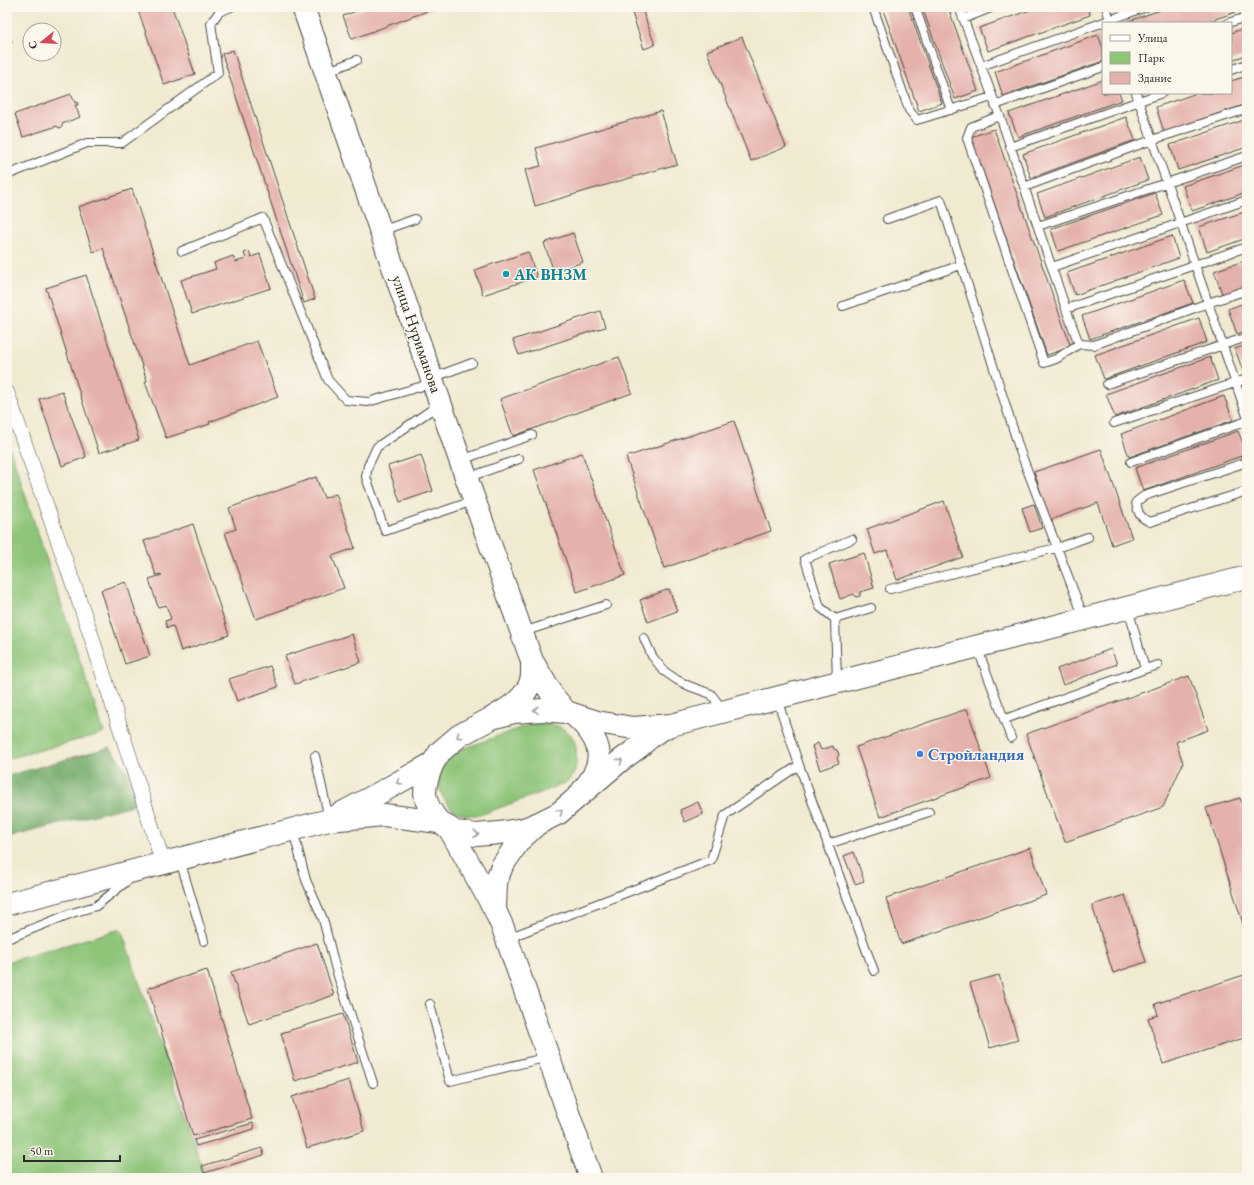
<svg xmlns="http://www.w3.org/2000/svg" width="1254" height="1185" viewBox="0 0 1254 1185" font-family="'EB Garamond',serif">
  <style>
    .green { fill: #8ec579; stroke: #5c7852 }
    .forest { fill: #72aa69; stroke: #4e6a4a }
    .building { fill: #e5b1ac }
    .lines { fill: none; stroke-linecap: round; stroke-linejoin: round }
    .lane-casing { stroke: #494844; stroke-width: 10 }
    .street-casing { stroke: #494844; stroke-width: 16 }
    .secondary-casing { stroke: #494844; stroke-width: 24 }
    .primary-casing { stroke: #494844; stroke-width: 24 }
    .lane { stroke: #fff; stroke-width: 8 }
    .street { stroke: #fff; stroke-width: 15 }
    .secondary { stroke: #fff; stroke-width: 22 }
    .primary { stroke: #fff; stroke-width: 22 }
    .oneway { stroke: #a0a0a0 }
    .culture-dot { fill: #0f9aa8; stroke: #fbf7ec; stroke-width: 1.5 }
    .shop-dot { fill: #3f7fe0; stroke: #fbf7ec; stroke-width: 1.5 }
    .labels { text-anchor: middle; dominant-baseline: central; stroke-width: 3; stroke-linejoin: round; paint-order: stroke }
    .culture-label { font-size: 16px; font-weight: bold; fill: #0d838f; stroke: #fbf7ec; text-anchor: start }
    .street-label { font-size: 16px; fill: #2b2b2b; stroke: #fbf7ec }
    .shop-label { font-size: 16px; font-weight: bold; fill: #366cbe; stroke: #fbf7ec; text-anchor: start }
  </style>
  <rect width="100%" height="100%" fill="#fbf7ec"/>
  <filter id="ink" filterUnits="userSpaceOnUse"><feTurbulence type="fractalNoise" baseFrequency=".025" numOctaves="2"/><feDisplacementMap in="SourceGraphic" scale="8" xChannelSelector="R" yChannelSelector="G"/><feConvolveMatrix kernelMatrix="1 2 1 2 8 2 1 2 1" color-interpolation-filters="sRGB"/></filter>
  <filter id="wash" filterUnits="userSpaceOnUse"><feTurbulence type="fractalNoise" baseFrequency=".012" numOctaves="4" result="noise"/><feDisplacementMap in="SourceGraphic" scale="16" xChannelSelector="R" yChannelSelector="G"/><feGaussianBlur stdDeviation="0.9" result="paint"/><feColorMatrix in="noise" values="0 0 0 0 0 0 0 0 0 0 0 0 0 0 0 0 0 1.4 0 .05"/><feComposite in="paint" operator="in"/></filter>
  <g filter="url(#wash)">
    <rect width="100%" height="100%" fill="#f0ead1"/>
    <path class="green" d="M7,440L104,733L7,759Z
      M546,722C554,725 565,728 571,735C578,744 578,765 573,775C571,778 567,781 564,784L480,815H464L452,809L444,799L440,790L439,776L445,762L456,753L465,748L531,724Z
      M121,929L206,1178H7V962Z"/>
    <path class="forest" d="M110,747L126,770L140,803L7,838V776Z"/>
    <g id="blocks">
      <path class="building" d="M137,7H172L195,74L164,85Z
        M367,7H438L352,39L343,16Z
        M630,7H641L655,45L644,49Z
        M882,7H908L942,103L919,111Z
        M922,7H948L978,91L955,99Z
        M1039,7H1088L1090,15L988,51L979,28Z
        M1169,7H1247V8L1204,23H1123Z
        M1247,27V55L1231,60V33Z
        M7,29L12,42L7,43Z
        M1098,35L1103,48V61L1003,96L995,72Z
        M742,37L786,147L751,161L707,51Z
        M233,50L315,299L304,303L222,54Z
        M1247,76V104L1164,132L1156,107L1197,93H1231V81Z
        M1103,80V93H1119L1122,100L1018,137L1009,113Z
        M71,94L75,103L77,102L78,105H75L80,117L62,124V127L59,128L57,126L23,137L15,114Z
        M661,111L677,164L535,206L525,170L541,166L536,148Z
        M1126,117L1135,140L1031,178L1023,154Z
        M1247,119V147L1178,170L1170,145Z
        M994,129L1071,347L1047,355L971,137Z
        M1140,157L1148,180L1045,217L1037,194Z
        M1247,164V192L1192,211L1183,186Z
        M132,189L190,365L257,341L278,397L209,422L210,424L166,438L145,382L147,381L103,248L93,252L78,207Z
        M1155,193L1163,215L1058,251L1051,229Z
        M1247,211V238L1207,252L1199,227Z
        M573,233L583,262L554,272L544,243Z
        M1172,236L1179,258L1075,295L1067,273Z
        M249,251L251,257L260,254L271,288L192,314L181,280L216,269L214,263L233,256L235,262L246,259L244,253Z
        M528,252L537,277L483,295L475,270Z
        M1247,260V288L1223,296L1214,271Z
        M86,275L139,440L99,453L46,288Z
        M1184,280L1193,303L1090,339L1082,316Z
        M1247,302V330L1237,334L1228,309Z
        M600,311L605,327L519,355L513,340Z
        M1199,318L1207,342L1104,379L1095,355Z
        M1247,345V373L1244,374L1235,349Z
        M619,357L632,393L513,436L500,399Z
        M1210,357L1218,380L1115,417L1106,394Z
        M62,391L86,457L62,466L39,399Z
        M1224,396L1233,420L1129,457L1121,434Z
        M734,421L771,531L664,568L626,457Z
        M1238,431L1247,454L1143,491L1135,468Z
        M1101,449L1132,538L1112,545L1098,503L1050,520L1034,472Z
        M582,453L625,575L577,592L534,470Z
        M421,455L433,491L400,502L388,466Z
        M316,477L324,498L336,494L355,548L332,556L344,588L256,619L225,533L236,529L229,508Z
        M944,501L963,557L897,580L887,550L875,554L867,529Z
        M1034,504L1042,528L1030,532L1022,508Z
        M193,524L229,635L181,651L173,626L167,628L165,621L171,619L166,605L158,607L149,579L162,575L161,574L156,575L144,541Z
        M864,553L874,588L860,592V596L856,597L854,594L840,599L829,564Z
        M126,582L150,656L125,664L101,590Z
        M669,589L677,611L648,622L640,600Z
        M352,634L361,662L295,684L285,656Z
        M1111,649L1117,664L1063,685L1057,669Z
        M270,666L278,687L237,701L229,679Z
        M1189,676L1208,730L1176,742L1183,763L1163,807L1065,842L1026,734Z
        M967,709L991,778L880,817L856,747Z
        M818,743L821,750L833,746L834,749L837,750L839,755L837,758L839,763L820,770L812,746Z
        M1240,798L1247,819V936L1206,808Z
        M698,802L703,814L685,822L680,810Z
        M1030,848L1046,895L901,944L886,898Z
        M854,852L864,881L855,884L844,856Z
        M1125,895L1146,962L1113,973L1092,905Z
        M317,943L334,995L249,1024L231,972Z
        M207,970L252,1119L193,1136L148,988Z
        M1247,974V1037L1163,1064L1148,1018L1158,1015L1155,1004Z
        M999,975L1018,1040L990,1048L970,983Z
        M343,1014L358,1062L295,1081L281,1033Z
        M349,1080L364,1131L307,1148L292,1097Z
        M253,1123L254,1129L196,1146L194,1140Z
        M262,1148L264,1155L204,1173L202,1166Z"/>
    </g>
  </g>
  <g filter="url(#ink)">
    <use href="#blocks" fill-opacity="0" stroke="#494844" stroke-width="1"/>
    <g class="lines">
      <defs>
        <path id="lane" d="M873,7L909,110L917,120L992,97
          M915,7L951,110
          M959,7L1002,122L1066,309L1247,247
          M1106,7L1111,23
          M963,19L993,7
          M1228,23L1247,17
          M981,66L1146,7
          M1231,70L1247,64
          M326,72L357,60
          M1136,93L1247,416
          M995,105L1103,67
          M999,116L971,127L967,138L1044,363L1056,359L1079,344
          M1010,147L1162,93
          M7,175L87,143H122L218,73L211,23L219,12L231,7
          M1024,187L1152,140L1247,109
          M887,219L941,200L1020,451L1084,618
          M1038,226L1247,156
          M381,231L415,219
          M182,251L263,218L328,380L346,400L368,402L433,383
          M1052,267L1247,200
          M843,306L961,265
          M1066,309L1079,344L1094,345L1208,303L1247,290
          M432,378L472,363
          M1107,384L1247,337
          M440,404L377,447L368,466L366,477L385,531L473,501
          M1114,423L1247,379
          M461,460L532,435
          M1131,462L1247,421
          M1247,462L1144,496L1136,502C1138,513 1139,517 1150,522L1247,491
          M467,478L519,459
          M890,589L1022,556L1057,548L1088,537
          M1128,608L1145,669
          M835,619L871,608
          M523,632L606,605
          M644,638L652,656L664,671L677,680L689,686L711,694L723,710
          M977,647L1011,738
          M837,681L835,619L820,607L805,559L852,539
          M777,699L799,765L874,971
          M1005,719L1145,669L1158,665
          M315,756L329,819
          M293,830L306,880L323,919L336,970L373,1083
          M828,844L929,812
          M180,860L204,941
          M508,938L711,860L725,815L799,765
          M7,939L72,913L96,906L131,878
          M430,1004L450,1081L548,1057"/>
        <path id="street" d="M7,393L89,629L163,863"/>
        <path id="secondary" d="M303,7L460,460L532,661L553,696L566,712
          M575,716C602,740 608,762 582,791
          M494,717C510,707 529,697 532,676C532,671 532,666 532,661
          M433,763C422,789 421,800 439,822
          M449,828L495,910L503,928L591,1178
          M495,910L496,882L502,866L519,841L537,824"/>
        <path id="primary" d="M329,820L385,790L433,763L440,752L460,735L492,718L514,712L542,710L566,712L597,722L633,728L671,725L1247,577
          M7,904L329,820L384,815L439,822L456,832L476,835L499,833L524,829L537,824L559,813L620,761L639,747L654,734L668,726"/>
      </defs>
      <use href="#lane" class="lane-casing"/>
      <use href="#street" class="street-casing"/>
      <use href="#secondary" class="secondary-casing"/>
      <use href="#primary" class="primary-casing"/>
      <use href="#lane" class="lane"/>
      <use href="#street" class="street"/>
      <use href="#secondary" class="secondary"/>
      <use href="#primary" class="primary"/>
    </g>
    <defs><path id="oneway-chevron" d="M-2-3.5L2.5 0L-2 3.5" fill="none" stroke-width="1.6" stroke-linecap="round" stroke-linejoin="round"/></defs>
    <g class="oneway">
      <use href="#oneway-chevron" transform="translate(536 710) rotate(179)"/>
      <use href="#oneway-chevron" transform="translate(459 736) rotate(146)"/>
      <use href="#oneway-chevron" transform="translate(620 761) rotate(-38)"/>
      <use href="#oneway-chevron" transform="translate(399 782) rotate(150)"/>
      <use href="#oneway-chevron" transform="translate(560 812) rotate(-36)"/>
      <use href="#oneway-chevron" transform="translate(476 834) rotate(1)"/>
    </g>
  </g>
  <circle class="culture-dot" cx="506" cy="274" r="4"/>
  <circle class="shop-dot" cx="920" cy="754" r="4"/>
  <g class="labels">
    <g class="culture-label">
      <text x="514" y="274">АК ВНЗМ</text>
    </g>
    <g class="street-label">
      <text transform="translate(417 334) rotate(71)">улица Нуриманова</text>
    </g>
    <g class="shop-label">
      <text x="928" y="754">Стройландия</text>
    </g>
  </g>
  <rect width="1254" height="1185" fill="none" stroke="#fbf7ec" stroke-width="24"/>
  <rect x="1102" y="22" width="130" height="72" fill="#fbf7ec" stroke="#a8a59f"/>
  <rect x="1110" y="35" width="20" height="6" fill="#ffffff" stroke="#a8a59f"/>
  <text x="1138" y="42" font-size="12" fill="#2b2b2b">Улица</text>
  <rect x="1110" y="52" width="20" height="12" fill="#8ec579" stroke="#a8a59f"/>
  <text x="1138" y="62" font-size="12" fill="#2b2b2b">Парк</text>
  <rect x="1110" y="72" width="20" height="12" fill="#e5b1ac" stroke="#a8a59f"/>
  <text x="1138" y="82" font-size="12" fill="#2b2b2b">Здание</text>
  <g transform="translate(42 42) rotate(252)"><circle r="19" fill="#fbf7ec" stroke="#a8a59f"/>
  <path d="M0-3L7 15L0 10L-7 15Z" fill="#d1495b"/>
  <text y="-6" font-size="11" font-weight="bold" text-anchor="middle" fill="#2b2b2b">С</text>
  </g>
  <path d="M24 1155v6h96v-6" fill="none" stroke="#2b2b2b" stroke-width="2"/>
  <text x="30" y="1155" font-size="12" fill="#2b2b2b" stroke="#fbf7ec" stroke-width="3" paint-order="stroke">50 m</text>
</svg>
